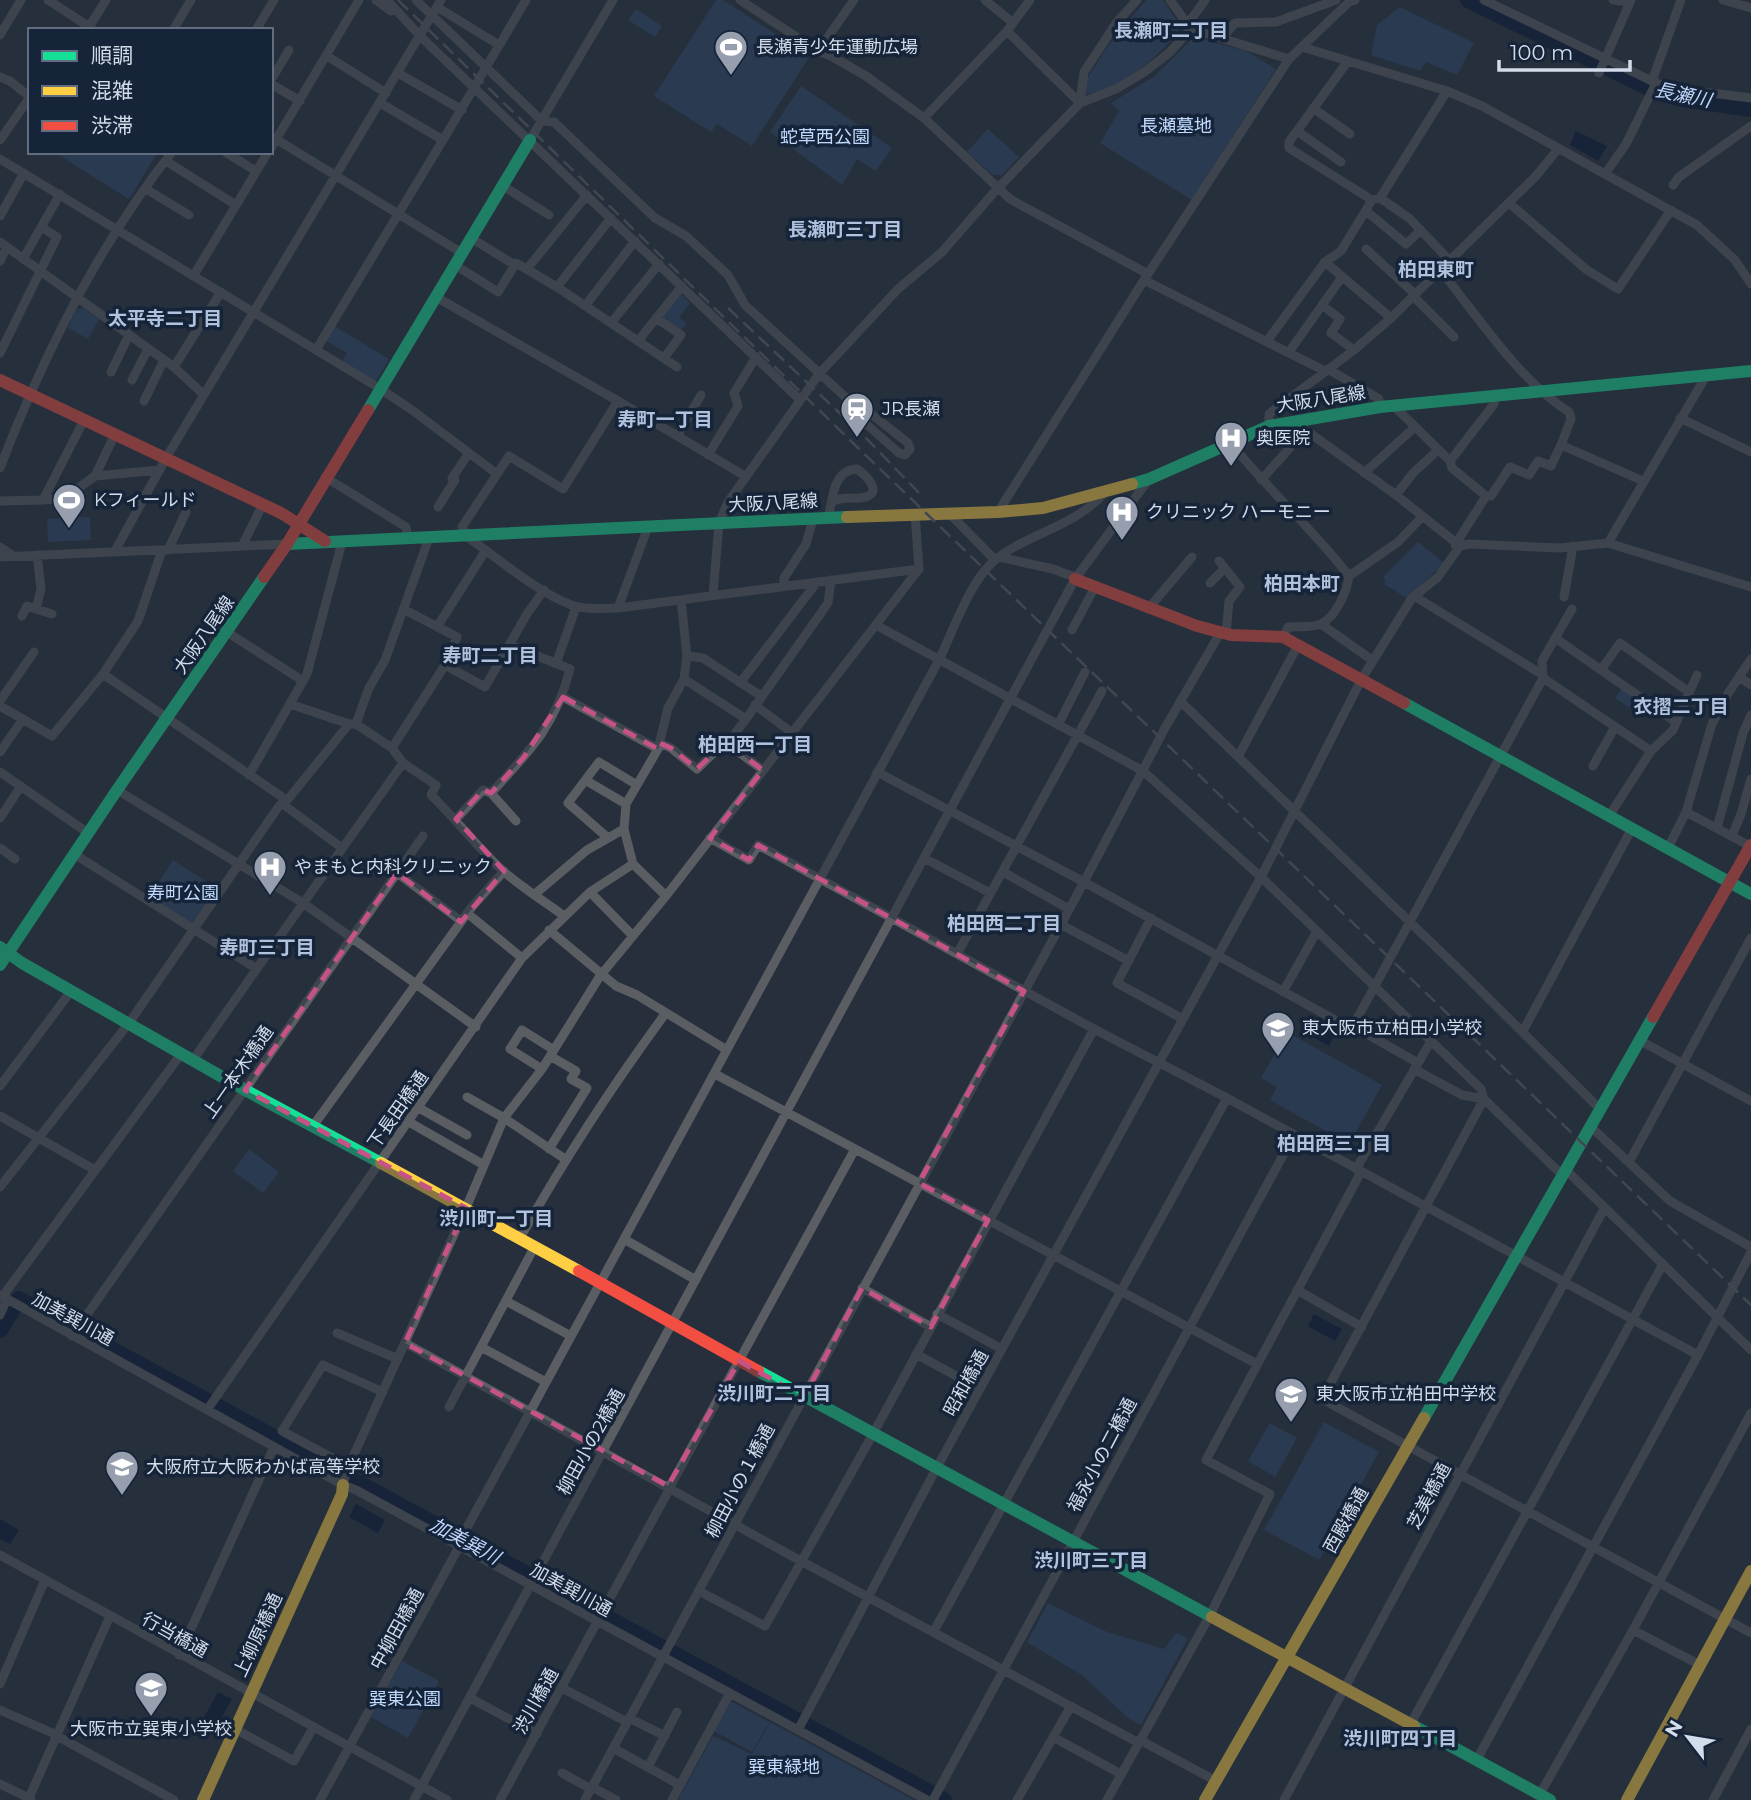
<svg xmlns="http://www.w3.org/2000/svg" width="1751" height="1800" viewBox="0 0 1751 1800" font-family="Montserrat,'Noto Sans JP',sans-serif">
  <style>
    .green { fill: #2f476c }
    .water { fill: #041533 }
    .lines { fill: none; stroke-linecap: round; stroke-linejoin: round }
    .river { stroke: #041533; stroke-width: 16 }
    .street { stroke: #5a5d62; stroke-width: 9 }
    .fast { stroke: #16e098; stroke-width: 12 }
    .slow { stroke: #ffcf43; stroke-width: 12 }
    .jam { stroke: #f24e42; stroke-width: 12 }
    .rail { stroke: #60656d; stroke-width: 2.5; stroke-dasharray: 14 7; stroke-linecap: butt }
    .marked { fill: none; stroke: #c75386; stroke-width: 5; stroke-dasharray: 14 9; stroke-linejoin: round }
    .labels { text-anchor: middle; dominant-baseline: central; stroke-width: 7; stroke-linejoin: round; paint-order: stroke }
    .poi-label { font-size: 18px; fill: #d3dceb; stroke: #162439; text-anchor: start }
    .park-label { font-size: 18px; fill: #c1dafe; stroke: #162439 }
    .street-label { font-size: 18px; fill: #d3dceb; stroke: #162439 }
    .neighbourhood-label { font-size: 19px; font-weight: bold; fill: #b0c2de; stroke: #162439 }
    .water-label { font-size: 19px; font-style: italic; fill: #c0d8fd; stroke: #162439 }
  </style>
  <rect width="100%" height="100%" fill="#272f3c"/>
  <path class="green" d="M716,0H723L805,53L808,59L752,146L717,124L711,132L654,96Z
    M1146,0H1163L1180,26L1178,33C1154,59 1122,91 1085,94V82L1107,47Z
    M1400,7L1474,43L1457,75L1426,62L1420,71L1371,55L1377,25Z
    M636,9L662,26L655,37L628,20Z
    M1194,37L1246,51L1276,69L1192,200L1100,143L1119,111L1111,103L1155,76Z
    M801,86L892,148L876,171L857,159L842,185L770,132Z
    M988,129L1019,157L1002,175H993L967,152Z
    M54,152H158L129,199Z
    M680,293L690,303L679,318L687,323L681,330L663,317V314Z
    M83,308L99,319L88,339L68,328L76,310Z
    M334,326L389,359L375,383L342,362L347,353L325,340Z
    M90,517L91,540L48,542L47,519Z
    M1418,542L1444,563L1407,598L1384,584L1386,581L1383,577Z
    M1622,688L1638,700L1631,709L1615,698Z
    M173,860L218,889L196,923H189L149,897Z
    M1287,1032L1382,1085L1349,1144L1270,1100L1277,1087L1261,1078Z
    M249,1149L279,1172L263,1193L233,1171Z
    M1324,1422L1379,1452L1319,1560L1264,1530Z
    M1270,1423L1297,1438L1275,1477L1248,1461Z
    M1048,1603L1107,1632L1164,1649L1176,1633L1188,1638L1141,1725L1127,1717L1082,1675L1027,1642Z
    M402,1661L439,1681L408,1738L371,1717Z
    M731,1701L769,1722L752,1752L714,1731Z
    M770,1722L914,1800H678L713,1736L752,1754Z"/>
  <path class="water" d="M1576,131L1607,146L1598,161L1570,145Z
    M1306,1020L1334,1035L1329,1046L1300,1030Z
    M1314,1314L1342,1329L1335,1341L1308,1326Z
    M356,1504L385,1520L378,1533L349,1517Z
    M0,1519L19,1530L10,1544L0,1539Z
    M218,1692L232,1699L216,1728L202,1721Z"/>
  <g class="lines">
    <path class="river" d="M1468,0L1657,92L1682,99L1751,109
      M0,1330L19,1299L944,1800"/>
    <path class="street" d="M48,0L94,30
      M376,0L391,11
      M387,0L420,36L800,400
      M416,0L542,121L554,122L655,218L686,236L728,275L745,305L853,404L870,413L908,443L910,449L905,455L899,453L865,423L853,404
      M740,0L818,51L831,56L866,76L924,118L1010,199L1148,274
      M985,0L1012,22
      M1170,0L1191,29L1289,59
      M1484,0L1656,83L1679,89L1751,98
      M1613,0L1630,2
      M1723,0L1751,8
      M437,7L499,45
      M1187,25L1205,0
      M87,30L106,0
      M173,30L191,0
      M256,30L274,0
      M1007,31L1080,103
      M0,35L21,0
      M1222,38L1235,23L1276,22L1336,0
      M1302,47L1447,91L1482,106L1697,225L1735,260L1751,284
      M818,51L854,0
      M327,56L386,93
      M1348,61L1289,142V148L1372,200
      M398,73L462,110
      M1599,73L1631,0
      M0,77L10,81L30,97
      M271,80L289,50
      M1652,81L1681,0
      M271,84L300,101
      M380,103L443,140L526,0
      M1080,103L1084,72L1117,22L1137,0
      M1313,108L1350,134
      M924,118L1007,31L1030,0
      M1297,131L1341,162
      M271,136L462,253
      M0,140L30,97
      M530,140L613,0
      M271,148L359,0
      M225,152L256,171
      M0,159L379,388L412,410L497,474
      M166,161L236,205
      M1605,174L1626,144L1656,83
      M1673,185L1679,177L1751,126
      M503,186L549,215
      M146,189L189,215
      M1380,198L1409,218L1450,261
      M1509,203L1587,270L1618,289L1671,210
      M1366,211L1406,244L1421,230
      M0,216L24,173
      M471,238L515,265
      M0,242L174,367L204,395
      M1366,249L1416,295
      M23,259L60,194
      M0,261L7,247
      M1325,262L1391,318
      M455,265L498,292L516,263L557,287L677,367
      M527,269L587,195
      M1441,271C1479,318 1518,379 1569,412L1571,419L1561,445
      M194,275L268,152
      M1144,280L1325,371
      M557,287L611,218
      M436,297L618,401L745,476
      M1414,297L1454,337
      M1322,305L1340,319L1331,333L1354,350
      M585,306L635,241
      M656,318L681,335L664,358
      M611,323L659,264
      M638,341L682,286
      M1267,341L1325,262L1341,251L1372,200L1380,198L1447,91
      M316,350L443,140
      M1289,352L1342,277
      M0,353L57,237L41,227
      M174,367L221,292
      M1328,369L1379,399L1380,407
      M111,372L129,335
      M132,380L148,349
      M144,401L164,360
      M618,401L563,489L509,456L462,527L466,536C495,556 543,597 575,606C588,610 604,608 618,608L919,569
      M1394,406L1450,461L1452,468L1486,496
      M1680,418L1751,452
      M1293,421L1396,495L1460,546L1469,544L1560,548L1608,543L1751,587
      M1269,426V414L1354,350L1391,318L1536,176L1558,149
      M677,436L701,395
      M1230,442C1267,489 1313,529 1349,576C1347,591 1336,617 1321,624C1313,628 1297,626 1288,627L1283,637
      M708,455L738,406L734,393L756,357
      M1450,461L1494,404V397
      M0,468C43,356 97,247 172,152
      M1364,473L1415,427
      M95,476L115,434
      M325,477L406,527L408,539
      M1261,480L1305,431
      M1396,495L1413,473L1438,450
      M43,500L65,498L95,476L160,470
      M0,501L43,500L84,420
      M438,507L455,480L452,478L469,453
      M998,512L1144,280L1289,59L1349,2L1355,0
      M949,513L995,560
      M828,518C833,500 832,470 857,469C864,474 882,490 868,496C859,501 847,495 833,501
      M1608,543L1706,376
      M1455,545L1486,496H1491L1510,467L1529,475L1538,461L1551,466L1561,445L1643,481
      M242,546L263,504
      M0,547L12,555
      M168,550L186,512
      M115,551L166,458L441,0
      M37,555L41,589L36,609L52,614
      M0,557L287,544
      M999,557L1053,569L1077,578
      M1219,561L1240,587L1229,601L1226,634
      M1349,576L1398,542L1422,517
      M1210,583L1225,568
      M784,586V578L806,544L813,519
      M713,595L719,523L728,502L819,374L898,289L942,252L997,189L1080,103L1116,89L1143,73L1169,53L1191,29
      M1414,596L1543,675
      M1564,597L1573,546
      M618,608L648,527
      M1148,609L1192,557
      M22,616L27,606L36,609
      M1321,624L1372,660
      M876,625L1143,771L1261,877L1481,1089L1484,1099L1562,1175
      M437,627L486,550
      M1072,630L1095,587
      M227,632L303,681
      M1555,638L1676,722
      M687,656L703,658L761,696
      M556,664L576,607
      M445,665L485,687L527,614L544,590
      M1601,670L1620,643L1689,692
      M103,674L282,797L284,805L342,848
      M1739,677L1751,685
      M1543,678L1651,751
      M684,679L746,719L828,603L831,580
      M740,683L817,582
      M563,697L658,749
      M0,701L34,652
      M1180,701L1465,975L1600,1109
      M290,704L349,724
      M755,705L791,732
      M0,706L52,736L103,674L138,621L162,550
      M356,724L392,748L403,763L436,785L431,795C456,819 477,847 502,870C521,887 544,901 564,916
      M1058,725L1085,672
      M660,743L671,748L697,769L725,742L763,770
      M727,744L746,719
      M392,748L445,665L457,637L403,609
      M0,752L23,719
      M1239,755L1298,645
      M1593,766L1615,727
      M0,772L88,833
      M877,772L1084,882L1346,1026H1353L1418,1063
      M249,775L307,674L342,542
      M587,781L626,804
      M117,790L303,903L476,1027
      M491,793L516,821
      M1686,812L1750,846
      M1609,816L1651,751L1673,730L1697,675
      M0,818L21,786
      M456,819L483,790L491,793C529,752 556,725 570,669L510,645
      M1717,828L1743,733L1751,715
      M1732,836L1741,814L1751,779
      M608,838L568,803L599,762L637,785
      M710,838L749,860L758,845L1094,1029L1227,1098L1698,1355
      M0,848L15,859
      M1668,848L1686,812L1712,724L1729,692L1751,659
      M74,854L257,969
      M924,858L990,893
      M1003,872L1069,909
      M397,873L461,921
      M590,892L633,936
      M535,894L587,850L624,829
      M666,896L633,864L624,829L626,804L658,749L668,708L684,679L687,656L681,600
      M467,913L522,958
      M1151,918L1117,983L1183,1019
      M1060,924L1129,961
      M549,930L616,986L637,995L727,1050
      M957,954L1102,691
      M1283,992L1317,931
      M1353,1026L1543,678L1542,661L1572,609
      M1523,1031L1632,828
      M1639,1040L1751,1101
      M193,1060C262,960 333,862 403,763
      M542,1069L510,1049L522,1030L554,1050
      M1414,1069L1462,1095L1484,1099
      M715,1074L1257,1364
      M0,1086L71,991
      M467,1097L504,1118L565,1159
      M1484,1099L1322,1399L1751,1633
      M419,1108L467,1135
      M0,1116L95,1170
      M409,1122L484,1165
      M313,1126L471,908L504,871
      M1590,1126L1670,1201L1751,1247
      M549,1149L587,1088L571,1079L576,1071L550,1056
      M1629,1162L1751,938
      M1356,1169L1431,1041
      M1565,1169L1751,1350
      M0,1187L129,1023L279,806L289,798L349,724H356L369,688L385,660L429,538
      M520,1238C564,1160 612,1086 665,1014
      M624,1239L696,1280
      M862,1288L931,1327
      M1297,1290L1362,1327
      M0,1295L343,1485L356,1490L927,1800
      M2,1297L181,1054
      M506,1301L571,1336
      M937,1314L1002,1349
      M0,1315L6,1301
      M337,1333L398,1359
      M72,1336L423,836
      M405,1343L801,1561L1139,1743
      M481,1347L546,1382
      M916,1354L980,1389
      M449,1407L535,1246
      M207,1410L522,958L590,892L633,864
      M349,1467L282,1431L323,1365L383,1392
      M343,1485L347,1470L466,1208L504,1118L542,1069L600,976L666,896L919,569L915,514
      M668,1486L672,1483L855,1149
      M457,1546L939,660C953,631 970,581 994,561C1027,533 1075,527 1104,493
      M0,1555L447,1800
      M699,1591L765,1626L873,1434L1094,1029
      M1633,1630L1700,1665
      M934,1631L1227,1098
      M179,1655L274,1447
      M0,1684L45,1580
      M562,1688L627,1722
      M470,1698L537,1734
      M0,1710L57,1735
      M629,1718L665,1736
      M1410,1725L1663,1264
      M235,1729L294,1761L313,1728
      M798,1730L936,1469L1261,877L1361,680L1412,598L1438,577L1460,546
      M57,1736L174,1800
      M1053,1737L1121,1774
      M1140,1740L1216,1781
      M613,1748L680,1785
      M1476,1761L1698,1355L1751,1252
      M648,1767L677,1712
      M562,1773L591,1789
      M0,1784L31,1799
      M592,1787L616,1800
      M1540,1794L1633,1630L1751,1413
      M28,1800L110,1616
      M320,1800L459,1547
      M414,1800L1075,579L1149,479
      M500,1800L670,1488
      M585,1800L1084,882L1165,728L1220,633
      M672,1800L730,1693
      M933,1800L1294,1135
      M1017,1800L1071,1706
      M1107,1800L1209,1617L1270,1494L1206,1460L1361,1172
      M1284,1800L1604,1209
      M1713,1800L1751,1729"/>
    <path class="fast" d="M368,410L530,140
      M1132,484L1149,479L1269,426L1380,407L1751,371
      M287,544L847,517
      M1404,703L1751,894
      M0,947L22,963L245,1090L381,1163
      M0,965L117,790L264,577
      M758,1371L1212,1617
      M1424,1418L1653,1017
      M1414,1726L1550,1800"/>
    <path class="slow" d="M847,517L998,512L1043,508L1132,484
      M381,1163L579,1271
      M1212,1617L1414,1726
      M203,1800L342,1494L343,1485
      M1205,1800L1424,1418
      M1627,1800L1751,1571"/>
    <path class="jam" d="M0,380L281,513L325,541
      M264,577L287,544L368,410
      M1075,579L1197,626L1231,635L1283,637L1404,703
      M1653,1017L1751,845
      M579,1271L758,1371"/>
    <path class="rail" d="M398,0L854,444L1751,1305
      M728,308L863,435L919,493"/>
  </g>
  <path d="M0 0H1751V1800H0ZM563,697L658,749L660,743L671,748L697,769L725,742L763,770L710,838L749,860L758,845L1024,991L919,1183L988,1220L931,1327L862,1288L804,1397L739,1361L668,1486L405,1343L466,1208L245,1090L397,873L461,922L504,871L456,819L483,790L491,793L524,757Z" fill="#272f3c" fill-opacity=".55" fill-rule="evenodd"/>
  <path class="marked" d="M563,697L658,749L660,743L671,748L697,769L725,742L763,770L710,838L749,860L758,845L1024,991L919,1183L988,1220L931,1327L862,1288L804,1397L739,1361L668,1486L405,1343L466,1208L245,1090L397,873L461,922L504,871L456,819L483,790L491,793L524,757Z"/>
  <defs>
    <symbol id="stadium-pin" viewBox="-11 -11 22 30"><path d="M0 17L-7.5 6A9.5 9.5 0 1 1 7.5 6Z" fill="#979fae" stroke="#162439"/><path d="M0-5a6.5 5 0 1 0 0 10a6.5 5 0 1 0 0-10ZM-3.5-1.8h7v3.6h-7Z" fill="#fff"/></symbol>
    <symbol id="station-pin" viewBox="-11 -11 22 30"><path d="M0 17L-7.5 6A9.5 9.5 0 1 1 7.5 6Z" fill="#979fae" stroke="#162439"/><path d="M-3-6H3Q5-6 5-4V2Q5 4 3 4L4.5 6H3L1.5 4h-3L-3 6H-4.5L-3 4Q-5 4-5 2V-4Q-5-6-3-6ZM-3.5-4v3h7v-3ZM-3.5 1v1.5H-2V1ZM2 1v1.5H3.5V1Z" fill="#fff"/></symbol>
    <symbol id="hospital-pin" viewBox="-11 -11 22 30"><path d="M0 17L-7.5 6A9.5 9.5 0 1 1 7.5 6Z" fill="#979fae" stroke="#162439"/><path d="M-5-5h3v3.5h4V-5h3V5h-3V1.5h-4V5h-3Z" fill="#fff"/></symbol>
    <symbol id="school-pin" viewBox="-11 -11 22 30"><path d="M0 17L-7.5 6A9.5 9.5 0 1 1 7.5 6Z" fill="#979fae" stroke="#162439"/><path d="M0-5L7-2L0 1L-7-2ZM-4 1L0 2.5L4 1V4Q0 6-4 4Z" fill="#fff"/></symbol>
  </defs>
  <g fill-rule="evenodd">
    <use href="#stadium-pin" x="712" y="28" width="38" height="52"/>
    <use href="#station-pin" x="838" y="390" width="38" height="52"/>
    <use href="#hospital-pin" x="1212" y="419" width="38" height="52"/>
    <use href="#stadium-pin" x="50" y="481" width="38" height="52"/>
    <use href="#hospital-pin" x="1103" y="493" width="38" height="52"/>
    <use href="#hospital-pin" x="251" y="848" width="38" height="52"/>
    <use href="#school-pin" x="1259" y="1009" width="38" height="52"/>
    <use href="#school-pin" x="1272" y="1375" width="38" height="52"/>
    <use href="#school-pin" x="103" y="1448" width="38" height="52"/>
    <use href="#school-pin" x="132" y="1669" width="38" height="52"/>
  </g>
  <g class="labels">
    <g class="poi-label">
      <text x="756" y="47">長瀬青少年運動広場</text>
      <text x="882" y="409">JR長瀬</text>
      <text x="1256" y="438">奥医院</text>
      <text x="94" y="500">Kフィールド</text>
      <text x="1146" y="512">クリニック ハーモニー</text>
      <text x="294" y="867">やまもと内科クリニック</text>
      <text x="1302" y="1028">東大阪市立柏田小学校</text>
      <text x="1316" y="1394">東大阪市立柏田中学校</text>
      <text x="146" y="1467">大阪府立大阪わかば高等学校</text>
      <text x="151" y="1729" text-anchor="middle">大阪市立巽東小学校</text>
    </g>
    <g class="park-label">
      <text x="1176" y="126">長瀬墓地</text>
      <text x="825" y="137">蛇草西公園</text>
      <text x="183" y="893">寿町公園</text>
      <text x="405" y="1699">巽東公園</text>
      <text x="784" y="1767">巽東緑地</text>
    </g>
    <g class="street-label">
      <text transform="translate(1321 399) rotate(-9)">大阪八尾線</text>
      <text transform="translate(773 503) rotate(-3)">大阪八尾線</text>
      <text transform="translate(204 635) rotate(-55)">大阪八尾線</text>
      <text transform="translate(238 1072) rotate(-55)">上一本木橋通</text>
      <text transform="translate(398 1110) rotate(-55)">下長田橋通</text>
      <text transform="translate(73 1319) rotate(29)">加美巽川通</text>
      <text transform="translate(966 1383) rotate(-61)">昭和橋通</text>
      <text transform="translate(591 1442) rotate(-61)">柳田小の2橋通</text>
      <text transform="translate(1102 1455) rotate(-62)">福永小の二橋通</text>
      <text transform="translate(740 1481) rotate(-62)">柳田小の１橋通</text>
      <text transform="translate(1429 1496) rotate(-62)">芝美橋通</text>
      <text transform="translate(1346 1520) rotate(-61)">西殿橋通</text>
      <text transform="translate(571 1590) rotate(29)">加美巽川通</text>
      <text transform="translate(397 1629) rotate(-61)">中柳田橋通</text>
      <text transform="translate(175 1635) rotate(29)">行当橋通</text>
      <text transform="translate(258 1635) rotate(-65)">上柳原橋通</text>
      <text transform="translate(536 1701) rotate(-61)">渋川橋通</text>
    </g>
    <g class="neighbourhood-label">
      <text x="1171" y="30">長瀬町二丁目</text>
      <text x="845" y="229">長瀬町三丁目</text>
      <text x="1436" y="269">柏田東町</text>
      <text x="165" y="318">太平寺二丁目</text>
      <text x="665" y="419">寿町一丁目</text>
      <text x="1302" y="583">柏田本町</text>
      <text x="490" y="655">寿町二丁目</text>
      <text x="1681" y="706">衣摺二丁目</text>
      <text x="755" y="744">柏田西一丁目</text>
      <text x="1004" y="923">柏田西二丁目</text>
      <text x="267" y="947">寿町三丁目</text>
      <text x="1334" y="1143">柏田西三丁目</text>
      <text x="496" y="1218">渋川町一丁目</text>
      <text x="774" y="1393">渋川町二丁目</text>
      <text x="1091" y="1560">渋川町三丁目</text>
      <text x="1400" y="1738">渋川町四丁目</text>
    </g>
    <g class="water-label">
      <text transform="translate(1683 95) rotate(12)">長瀬川</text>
      <text transform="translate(465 1541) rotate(28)">加美巽川</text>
    </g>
  </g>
  <rect x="28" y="28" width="245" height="126" fill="#162439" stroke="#626e80" stroke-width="2"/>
  <rect x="42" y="51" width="35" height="10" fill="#16e098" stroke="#626e80" stroke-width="2"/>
  <text x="91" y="63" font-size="21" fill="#d3dceb">順調</text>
  <rect x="42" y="86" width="35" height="10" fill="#ffcf43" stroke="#626e80" stroke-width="2"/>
  <text x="91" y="98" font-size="21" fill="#d3dceb">混雑</text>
  <rect x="42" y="121" width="35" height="10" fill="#f24e42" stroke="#626e80" stroke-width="2"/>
  <text x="91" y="133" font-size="21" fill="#d3dceb">渋滞</text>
  <g transform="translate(1688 1737) rotate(301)" stroke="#162439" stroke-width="5" paint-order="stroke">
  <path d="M0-5L12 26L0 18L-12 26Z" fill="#d3dceb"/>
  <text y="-10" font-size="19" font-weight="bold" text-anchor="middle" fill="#d3dceb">N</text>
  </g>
  <path d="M1499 60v10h131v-10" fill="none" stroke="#d3dceb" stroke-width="3.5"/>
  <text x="1510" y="60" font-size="21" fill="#d3dceb" stroke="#162439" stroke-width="5" paint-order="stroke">100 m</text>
</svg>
